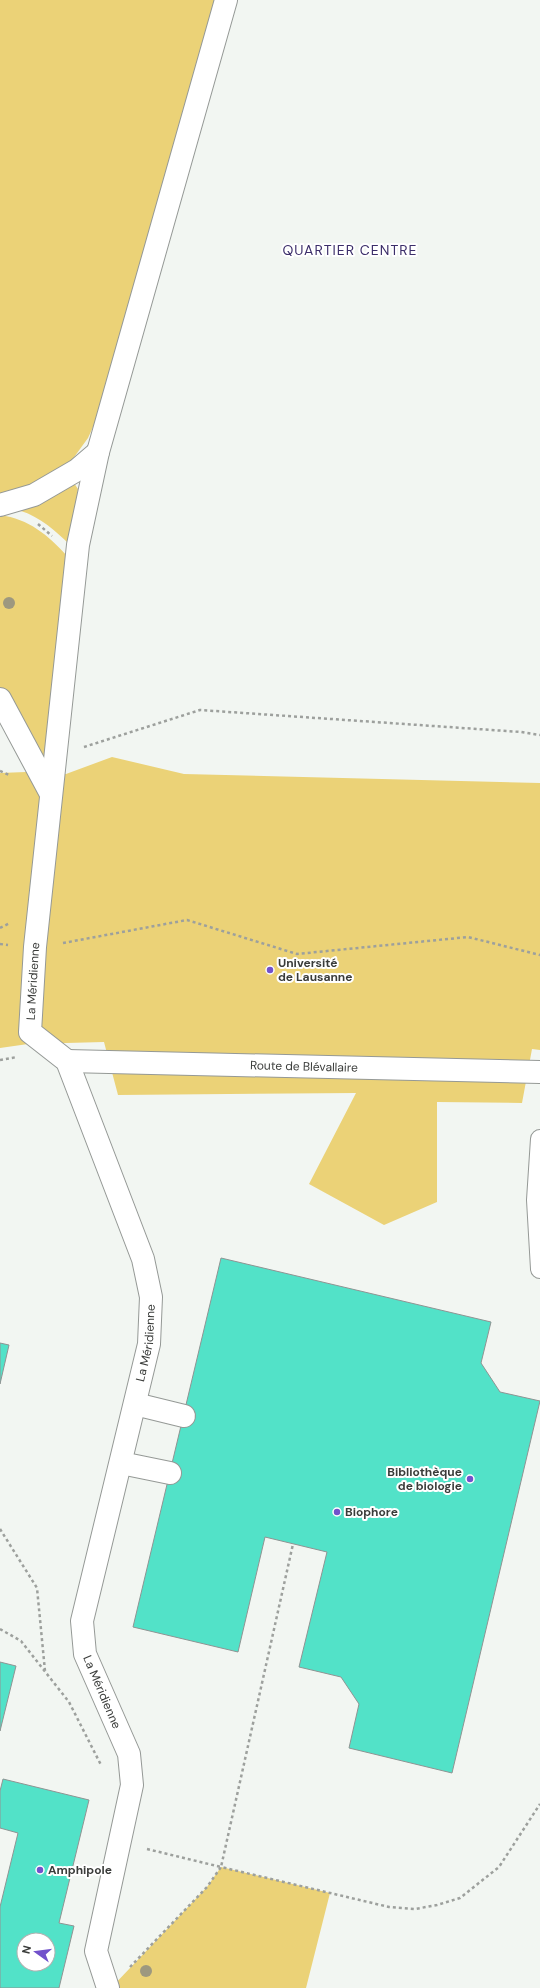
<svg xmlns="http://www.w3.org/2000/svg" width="540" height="1988" viewBox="0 0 540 1988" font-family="'DM Sans',sans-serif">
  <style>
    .green { fill: #ebd277 }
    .building { fill: #52e2c8; stroke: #8f9493; fill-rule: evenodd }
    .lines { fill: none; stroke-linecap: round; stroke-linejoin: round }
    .service-casing { stroke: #959996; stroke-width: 20 }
    .pedestrian-casing { stroke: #959996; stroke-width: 24 }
    .minor-casing { stroke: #959996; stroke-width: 24 }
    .path { stroke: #9da09d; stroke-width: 2.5; stroke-dasharray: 3 3; stroke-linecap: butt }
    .service { stroke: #fff; stroke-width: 18 }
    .pedestrian { stroke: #fff; stroke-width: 22 }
    .minor { stroke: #fff; stroke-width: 22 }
    .tree { fill: #9d987f }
    .poi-dot { fill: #7151cb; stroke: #fff; stroke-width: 1.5 }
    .labels { text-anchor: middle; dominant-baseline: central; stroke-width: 4; stroke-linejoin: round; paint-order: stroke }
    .poi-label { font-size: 12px; font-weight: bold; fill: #3a3c3a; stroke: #fff; text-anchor: start }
    .street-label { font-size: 12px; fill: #3a3c3a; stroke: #fff }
    .quarter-label { font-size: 14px; letter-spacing: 1px; fill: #3c2e6a; stroke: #fff }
  </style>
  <rect width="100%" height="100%" fill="#f2f6f2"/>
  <path class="green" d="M0,0H217L98,416L88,438L72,460L42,483L0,497Z
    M74,483L78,489L70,545C56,531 40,517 21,511L49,499Z
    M0,515C29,519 48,535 67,556L46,764L0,690Z
    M112,757L184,774L540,783V1050L532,1049L522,1103L437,1102V1202L384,1225L309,1184L356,1093L118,1095L104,1042L28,1044L0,1048V773L26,772L66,774Z
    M221,1867L330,1893L306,1988H111L207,1887Z"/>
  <path class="building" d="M221,1258L491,1322L481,1363L500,1392L540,1401L452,1773L349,1748L359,1704L341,1677L299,1667L327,1552L265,1537L238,1652L133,1627Z
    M0,1343L9,1345L0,1384Z
    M0,1662L16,1666L0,1731Z
    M3,1779L89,1800L59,1923L74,1926L59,1988H0V1907L18,1833L0,1828V1791ZM24,1940H48V1964H24Z"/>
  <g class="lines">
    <defs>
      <path id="service" d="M540,1139L536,1200L540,1269"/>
      <g id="pedestrian">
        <path d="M0,505L34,495L77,470L98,452"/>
        <path d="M0,699L51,794"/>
        <path d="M135,1404L184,1416"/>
        <path d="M121,1463L170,1473"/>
        <path id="s1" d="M108,1988L96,1951L132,1785L129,1754L85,1654L82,1621L149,1344L151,1297L143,1259L67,1061L30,1032L35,947L78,545L98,452L226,0"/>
      </g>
      <g id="minor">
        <path id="s2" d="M67,1061L540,1072"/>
      </g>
    </defs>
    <use href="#service" class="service-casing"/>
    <use href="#pedestrian" class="pedestrian-casing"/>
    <use href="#minor" class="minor-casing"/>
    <path class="path" d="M38,524L52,536
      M84,747L200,710L521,732L540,735
      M0,771L9,775
      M0,928L10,923
      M63,943L187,920L297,954L468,937L540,955
      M0,944L8,945
      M0,1060L17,1057
      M0,1529L37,1588L45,1671
      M0,1629L21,1641L69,1702L101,1765
      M147,1849L221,1867L293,1544
      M130,1967L207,1887L221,1867L389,1907L415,1909L437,1905L460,1898L499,1867L540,1804"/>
    <use href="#service" class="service"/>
    <use href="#pedestrian" class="pedestrian"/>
    <use href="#minor" class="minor"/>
  </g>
  <g class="tree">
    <circle cx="9" cy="603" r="6"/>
    <circle cx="146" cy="1971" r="6"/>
  </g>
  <g class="poi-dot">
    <circle cx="270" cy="970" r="4"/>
    <circle cx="470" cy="1479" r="4"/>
    <circle cx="337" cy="1512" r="4"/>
    <circle cx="40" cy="1870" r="4"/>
  </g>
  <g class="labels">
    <g class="poi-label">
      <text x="278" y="963">Université<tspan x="278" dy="14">de Lausanne</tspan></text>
      <text x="462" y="1472" text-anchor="end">Bibliothèque<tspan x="462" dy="14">de biologie</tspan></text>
      <text x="345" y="1512">Biophore</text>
      <text x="48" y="1870">Amphipole</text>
    </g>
    <g class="street-label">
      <text stroke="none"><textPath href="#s1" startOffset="1063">La Méridienne</textPath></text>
      <text stroke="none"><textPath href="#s2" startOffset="237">Route de Blévallaire</textPath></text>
      <text stroke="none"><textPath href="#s1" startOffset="668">La Méridienne</textPath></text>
      <text transform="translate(102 1692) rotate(67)">La Méridienne</text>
    </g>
    <g class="quarter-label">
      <text x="350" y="250">QUARTIER CENTRE</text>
    </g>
  </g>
  <g transform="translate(36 1952) rotate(284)"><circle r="19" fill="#ffffff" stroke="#b0b1b0"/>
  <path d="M0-3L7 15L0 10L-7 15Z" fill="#7151cb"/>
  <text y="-6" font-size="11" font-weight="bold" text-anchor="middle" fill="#3a3c3a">N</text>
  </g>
</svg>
